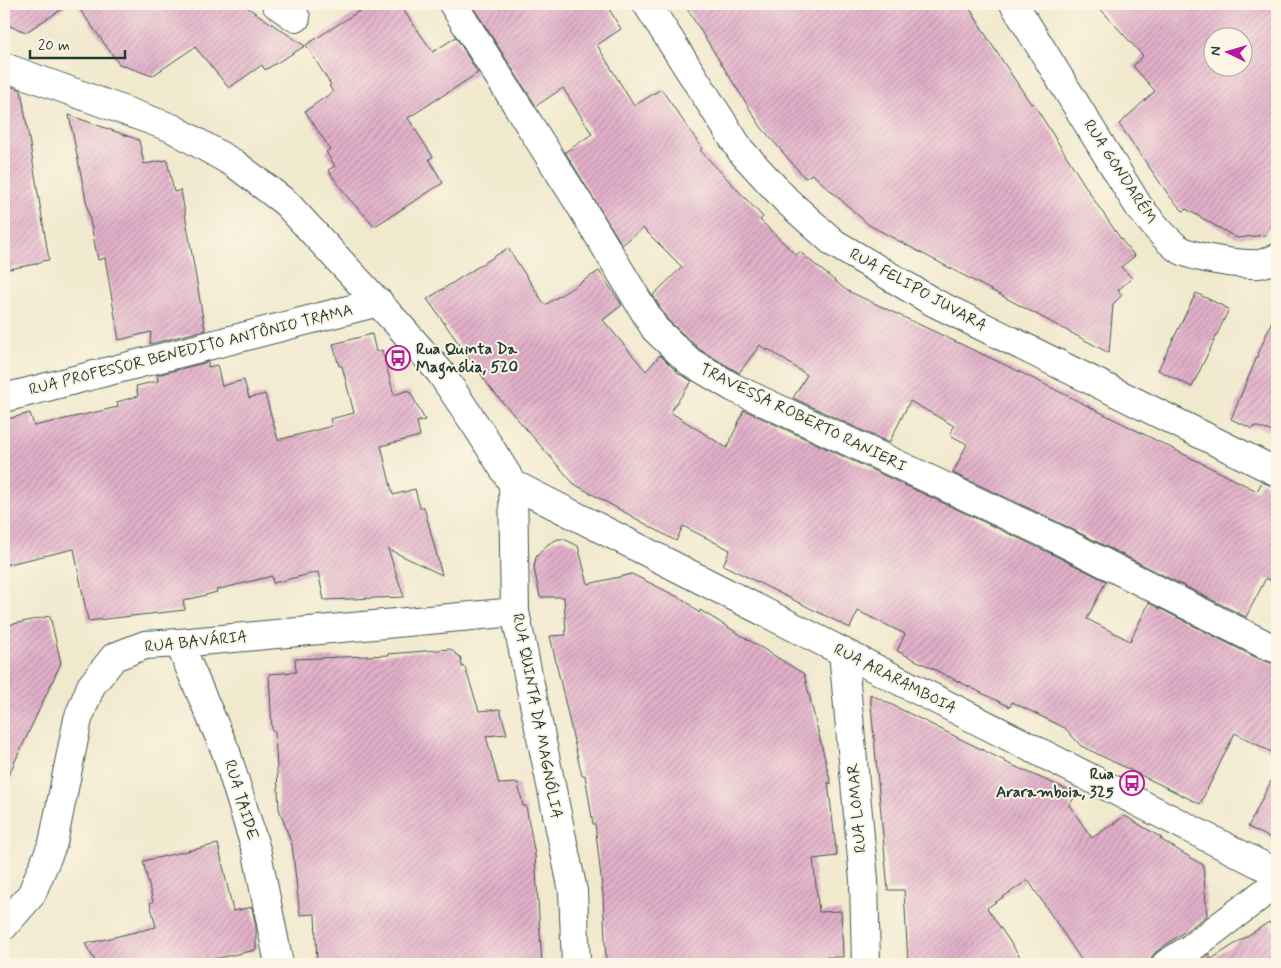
<svg xmlns="http://www.w3.org/2000/svg" width="1281" height="968" viewBox="0 0 1281 968" font-family="Mynerve,sans-serif">
  <style>
    .building { fill: url(#building-hatch); fill-rule: evenodd }
    .lines { fill: none; stroke-linecap: round; stroke-linejoin: round }
    .street-casing { stroke: #3e574b; stroke-width: 30 }
    .street { stroke: #fff; stroke-width: 28 }
    .labels { text-anchor: middle; dominant-baseline: central; stroke-width: 4; stroke-linejoin: round; paint-order: stroke }
    .street-label { font-size: 16px; fill: #1f3d34; stroke: #fcf5e5 }
    .poi-label { font-size: 16px; font-weight: bold; fill: #1f3d34; stroke: #fcf5e5; text-anchor: start }
  </style>
  <defs>
    <pattern id="building-hatch" width="6" height="6" patternUnits="userSpaceOnUse" patternTransform="scale(1.25)"><rect width="6" height="6" fill="#e3b0ca"/><path d="M-1 1l2-2M0 6l6-6M5 7l2-2" fill="none" stroke="#b790a5"/></pattern>
  </defs>
  <rect width="100%" height="100%" fill="#fcf5e5"/>
  <filter id="ink" filterUnits="userSpaceOnUse"><feTurbulence type="fractalNoise" baseFrequency=".02" numOctaves="2"/><feDisplacementMap in="SourceGraphic" scale="10" xChannelSelector="R" yChannelSelector="G"/><feConvolveMatrix kernelMatrix="1 2 1 2 8 2 1 2 1" color-interpolation-filters="sRGB"/></filter>
  <filter id="wash" filterUnits="userSpaceOnUse"><feTurbulence type="fractalNoise" baseFrequency=".0096" numOctaves="4" result="noise"/><feDisplacementMap in="SourceGraphic" scale="20" xChannelSelector="R" yChannelSelector="G"/><feGaussianBlur stdDeviation="1.12" result="paint"/><feColorMatrix in="noise" values="0 0 0 0 0 0 0 0 0 0 0 0 0 0 0 0 0 1.4 0 .05"/><feComposite in="paint" operator="in"/></filter>
  <g filter="url(#wash)">
    <rect width="100%" height="100%" fill="#f1e9ce"/>
    <g id="blocks">
      <path class="building" d="M4,4H70L26,32L4,24Z
        M76,4H242L305,46L265,70L262,65L229,88L195,47L152,76L119,64Z
        M370,4H399L433,52L456,37L478,73L408,118L433,157L429,159L443,183L375,226L349,199L328,170L335,166L326,152L330,149L305,111L333,92L329,86L331,85L306,45Z
        M471,4H606L621,29L597,45L634,106L661,89L702,148L700,150L763,217L760,220L796,255L800,252L846,290L1018,371L1257,491L1262,482L1277,488V584L1266,578L1246,617L1060,523L953,473L967,444L950,435L954,426L910,401L889,443L793,398L807,375L768,349L767,351L760,345L739,373L699,349L667,319L653,295L682,267L643,228L622,245L565,152L592,134L563,88L536,106Z
        M684,4H967L992,45L1031,104L1033,103L1096,203L1123,242L1135,256L1121,267L1132,278L1118,290L1122,295L1113,304L1109,353L869,225L812,174L805,178L761,127Z
        M1096,4H1277V229L1270,226L1265,235L1237,238L1186,209L1183,211L1170,197L1119,124L1155,91L1133,66L1143,56ZM1214,38H1244V68H1214Z
        M4,84L21,90L49,260L41,261V263L4,270Z
        M69,115L139,140L144,164L167,160L174,192L181,190L205,330L150,344L151,332L119,340L105,258L98,260Z
        M508,248L545,305L599,271L622,305L603,320L646,371L660,355L679,374L692,381L670,412L727,448L744,410L1046,551L1106,581L1087,619L1130,641L1149,603L1257,658L1277,665V755L1235,733L1200,804L1081,746L1065,728L1012,702L1010,707L897,651L905,634L858,611L850,628L723,565L730,550L683,526L676,541L574,484L492,390L427,299Z
        M1196,293L1229,309L1192,387L1158,370Z
        M1277,309V433L1254,426L1253,429L1231,419Z
        M372,334L376,352L382,350L394,395L409,390L425,420L417,422L420,436L381,446L393,495L415,489L420,508L424,507L442,575L388,549L404,597L324,600L318,572L273,583L272,576L216,590L217,592L183,601L185,610L88,621L74,549L4,565V420L30,413L34,426L118,407L117,402L138,396L136,386L158,381L157,375L208,362V367L217,365L222,386L244,380L249,398L265,394L278,440L332,426L330,419L354,413L342,366H339L333,344Z
        M558,539H564L578,546L588,584L632,574L686,601L699,613L700,610L804,674L831,784L828,782L837,856L813,859L819,912L841,911L843,957H820V961H798V964H606L603,895L595,824H593L585,775L582,776L550,636L566,635L564,597H540L534,568L536,557L548,544Z
        M50,616L61,663L4,785V626Z
        M450,649L461,658L462,667H465L479,711L500,709L507,734L486,736L499,784L518,783L523,806H526L535,855L542,964H317L315,914L300,915L292,845L279,809L275,731H272L269,674L296,672L295,659L389,655L388,654Z
        M870,694L1005,761V762L1077,794L1069,805L1092,838L1125,816L1162,838L1160,839L1203,865L1207,916L1157,951L1152,956L1150,964H1084L1028,880L987,908L1025,964H908L904,890H888Z
        M1277,769V841L1248,827Z
        M218,844L233,911L252,907L256,928V950L190,964H97L85,944L156,927L150,903L153,902L143,861Z
        M1269,922L1277,935V964H1195L1210,953V960Z"/>
    </g>
  </g>
  <g filter="url(#ink)">
    <use href="#blocks" fill-opacity="0" stroke="#3e574b" stroke-width="1"/>
    <g class="lines">
      <defs>
        <path id="street" d="M276,4L296,18
          M453,4L582,208L655,329L690,362L734,388L1053,537L1264,644L1277,649
          M647,4L741,151L787,201L834,243L933,302L1277,472
          M1014,4L1139,207C1151,221 1162,236 1176,247C1189,258 1242,265 1259,264C1265,263 1272,260 1277,258
          M4,67L172,128L235,164L286,203L397,323L440,372L479,430L513,484L515,612L573,891L576,964
          M4,398L379,302
          M513,484L1277,873
          M179,643L226,752L257,853L279,964
          M843,652L864,880L866,964
          M4,926L31,895L53,843L78,719L91,686L114,657L145,645L179,643L515,612
          M1166,964L1191,948L1277,883"/>
      </defs>
      <use href="#street" class="street-casing"/>
      <use href="#street" class="street"/>
    </g>
  </g>
  <defs>
    <symbol id="bus-ring" viewBox="-11 -11 22 22"><circle r="9.5" fill="#fcf5e5" stroke="#b5179e" stroke-width="1.5"/><path d="M-5-6H5V4H4V6H2V4H-2V6H-4V4H-5ZM-3.5-4V0h7V-4ZM-3.5 1.2v1.5H-2V1.2ZM2 1.2v1.5H3.5V1.2Z" fill="#b5179e"/></symbol>
  </defs>
  <g fill-rule="evenodd">
    <use href="#bus-ring" x="384" y="344" width="28" height="28"/>
    <use href="#bus-ring" x="1118" y="769" width="28" height="28"/>
  </g>
  <g class="labels">
    <g class="street-label">
      <text transform="translate(1120 172) rotate(57)">RUA GONDARÉM</text>
      <text transform="translate(918 290) rotate(29)">RUA FELIPO JUVARA</text>
      <text transform="translate(191 350) rotate(-14)">RUA PROFESSOR BENEDITO ANTÔNIO TRAMA</text>
      <text transform="translate(803 418) rotate(26)">TRAVESSA ROBERTO RANIERI</text>
      <text transform="translate(196 642) rotate(-6)">RUA BAVÁRIA</text>
      <text transform="translate(895 679) rotate(27)">RUA ARARAMBOIA</text>
      <text transform="translate(537 716) rotate(79)">RUA QUINTA DA MAGNÓLIA</text>
      <text transform="translate(241 800) rotate(73)">RUA TAIDE</text>
      <text transform="translate(857 808) rotate(-95)">RUA LOMAR</text>
    </g>
    <g class="poi-label">
      <text x="416" y="349">Rua Quinta Da<tspan x="416" dy="18">Magnólia, 520</tspan></text>
      <text x="1114" y="774" text-anchor="end">Rua<tspan x="1114" dy="18">Araramboia, 325</tspan></text>
    </g>
  </g>
  <rect width="1281" height="968" fill="none" stroke="#fcf5e5" stroke-width="20"/>
  <g transform="translate(1228 52) rotate(275)"><circle r="24" fill="#fcf5e5" stroke="#a4ab9e"/>
  <path d="M0-4L9 19L0 12L-9 19Z" fill="#b5179e"/>
  <text y="-8" font-size="14" font-weight="bold" text-anchor="middle" fill="#1f3d34">N</text>
  </g>
  <path d="M30 50v8h95v-8" fill="none" stroke="#1f3d34" stroke-width="2.5"/>
  <text x="38" y="50" font-size="15" fill="#1f3d34" stroke="#fcf5e5" stroke-width="4" paint-order="stroke">20 m</text>
</svg>
